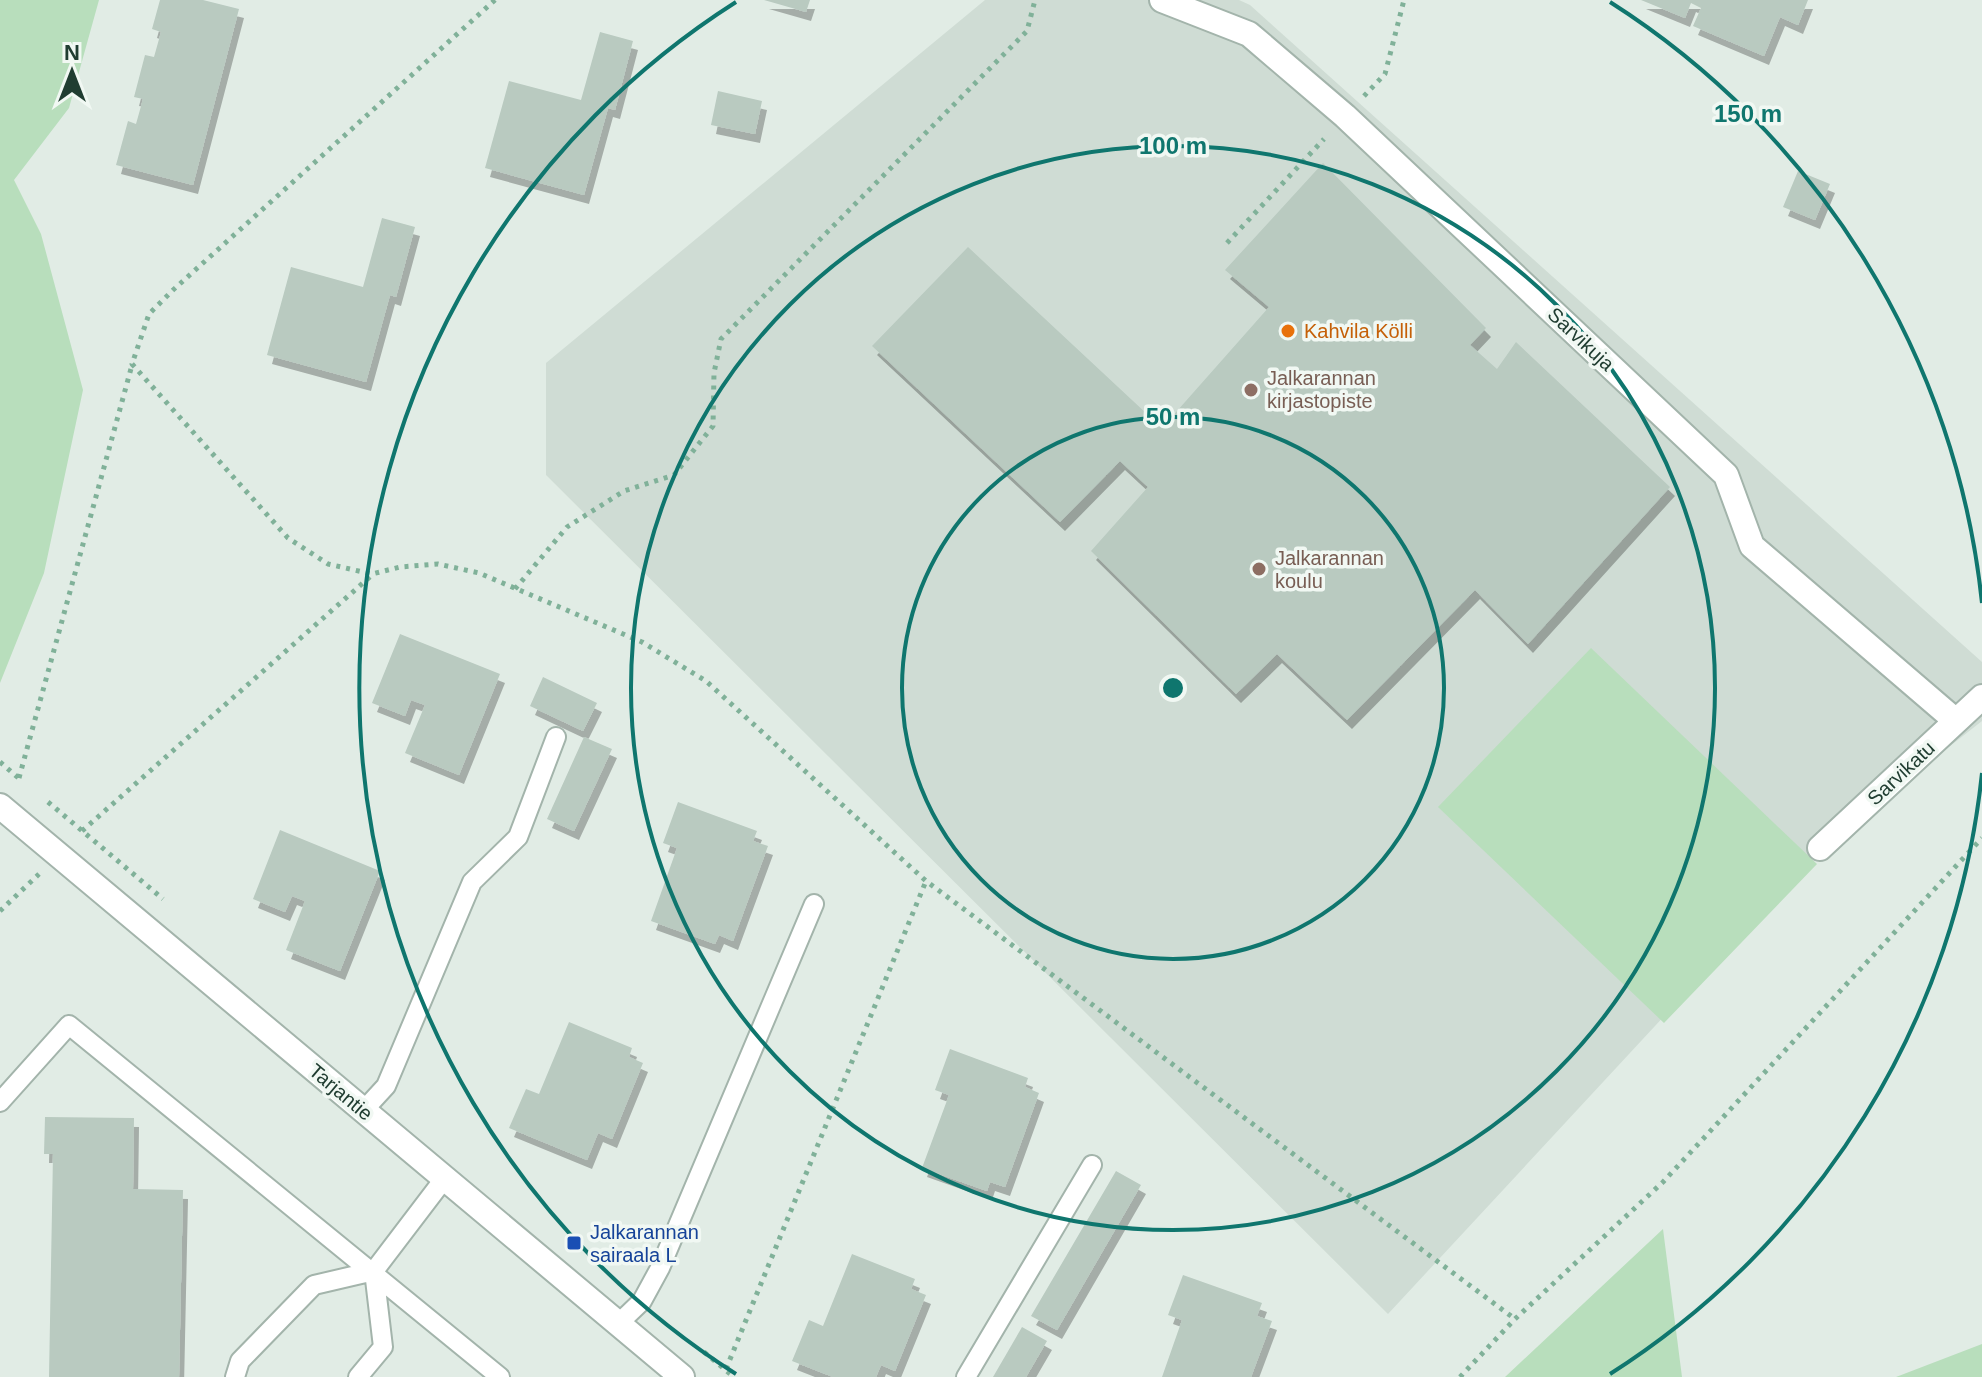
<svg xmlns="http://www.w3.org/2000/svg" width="1982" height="1377" viewBox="0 0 1982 1377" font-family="Arial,sans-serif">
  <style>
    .built { fill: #cfdcd4 }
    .green { fill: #b8debc }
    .building { fill: #b9cac0; filter: url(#shadow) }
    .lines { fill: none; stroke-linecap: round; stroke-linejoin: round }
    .service-casing { stroke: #a3b4ab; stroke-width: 22 }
    .minor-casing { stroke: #a3b4ab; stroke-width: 28 }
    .path { stroke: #80b199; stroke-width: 5; stroke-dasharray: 4 6; stroke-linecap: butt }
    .service { stroke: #fff; stroke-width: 18 }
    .minor { stroke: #fff; stroke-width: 24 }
    .ring { fill: none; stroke: #0f766e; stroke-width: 4 }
    .food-dot { fill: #e8710a; stroke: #f1f8f3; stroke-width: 3 }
    .education-dot { fill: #8d6e63; stroke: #f1f8f3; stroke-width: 3 }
    .transit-dot { fill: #1a4fb4; stroke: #f1f8f3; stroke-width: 3 }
    .labels { text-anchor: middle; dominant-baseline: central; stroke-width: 7; stroke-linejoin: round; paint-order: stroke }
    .food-label { font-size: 20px; fill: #c56008; stroke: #f1f8f3; text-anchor: start }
    .street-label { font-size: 20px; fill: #203d31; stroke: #f1f8f3 }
    .education-label { font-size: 20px; fill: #785e54; stroke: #f1f8f3; text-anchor: start }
    .transit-label { font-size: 20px; fill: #164399; stroke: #f1f8f3; text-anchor: start }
    .centre { fill: #0f766e; stroke: #f1f8f3; stroke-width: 4 }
    .ring-label { font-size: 24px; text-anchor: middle; font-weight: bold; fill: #0f766e; stroke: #f1f8f3; stroke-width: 7; stroke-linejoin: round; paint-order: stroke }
  </style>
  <defs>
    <filter id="shadow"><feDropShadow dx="5" dy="9" stdDeviation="0" flood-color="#0004"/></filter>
  </defs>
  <rect width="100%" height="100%" fill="#e1ece5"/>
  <path class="built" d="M985,0H1239L1250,5L1982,662V721L1820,848L1388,1314L546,475V363Z"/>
  <path class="green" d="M0,0H99L69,108L14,180L41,234L83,390L44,573L0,683Z
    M1591,648L1817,864L1664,1023L1438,807Z
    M1663,1229L1682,1377H1505Z
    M1982,1344V1377H1896Z"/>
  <path class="building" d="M160,0H203L239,9L193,185L116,165L128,121L136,124L143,99L134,97L145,55L154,57L161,32L152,29Z
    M764,0H810L806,12Z
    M1641,0H1808L1798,25L1780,17L1764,56L1693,26L1701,8L1691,3L1685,18Z
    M600,32L633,41L615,110L608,108L584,195L485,168L509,81L581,100Z
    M718,91L762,101L755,134L711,125Z
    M1323,163L1486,328L1470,345L1497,369L1516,342L1670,487L1528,644L1475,590L1347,720L1277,654L1236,694L1091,551L1148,487L1120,461L1060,522L872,346L968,247L1162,428L1269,307L1225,270Z
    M1798,171L1830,184L1815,220L1783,207Z
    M382,218L415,227L396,297L390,295L366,382L267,355L291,267L363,287Z
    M400,634L500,674L459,775L405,753L425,705L411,700L405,716L372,703Z
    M543,677L597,703L583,731L530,706Z
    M584,737L612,749L574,831L547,819Z
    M678,802L757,831L753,841L768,846L733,941L719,935L715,944L651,921L677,848L663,843Z
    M280,830L380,871L340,971L286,950L305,901L292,896L285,912L253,899Z
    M569,1022L632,1048L629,1057L643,1063L612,1139L598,1133L587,1160L509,1128L526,1089L539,1094Z
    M950,1049L1028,1078L1025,1087L1039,1093L1005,1187L990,1182L987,1191L922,1168L949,1095L935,1090Z
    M45,1117L134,1118L133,1189L183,1190L179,1377H49L53,1154H44Z
    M1116,1171L1141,1185L1057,1330L1031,1316Z
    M852,1254L915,1279L911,1289L926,1295L895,1371L881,1365L876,1377H833L792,1361L809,1320L823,1326Z
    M1183,1275L1262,1303L1257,1316L1272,1321L1251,1377H1162L1182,1320L1168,1315Z
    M1022,1327L1047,1341L1026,1377H993Z"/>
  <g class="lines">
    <defs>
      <path id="service" d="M0,1102L69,1025L500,1377
        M363,1111L386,1086L472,882L518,837L556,737
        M618,1324L642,1301L660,1268L814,904
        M235,1377L240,1361L314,1285L374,1271L444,1179
        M358,1377L383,1347L374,1271
        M966,1377L1092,1165"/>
      <path id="minor" d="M1162,0L1249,34L1345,116L1726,475L1752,546L1956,721
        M0,806L682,1377
        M1820,848L1982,697"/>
    </defs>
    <use href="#service" class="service-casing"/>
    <use href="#minor" class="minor-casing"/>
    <path class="path" d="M495,0L173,290L149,314L132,364L288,538L328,564L372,574L400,567L438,564L479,573L642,642L706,681L926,881L1515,1319
      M1364,96L1385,74L1404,0
      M1227,243L1324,139
      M515,589L567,527L624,491L674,475L713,426L714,373L721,339L1027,31L1035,0
      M0,762L22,781
      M19,778L132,365
      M48,802L163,899
      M82,831L372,575
      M0,911L39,874
      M704,1352L734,1377
      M726,1369L926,881
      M1460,1377L1515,1319L1663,1182L1982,838"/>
    <use href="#service" class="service"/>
    <use href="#minor" class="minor"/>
  </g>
  <g class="ring">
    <circle cx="1173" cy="688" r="271"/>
    <circle cx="1173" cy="688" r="542"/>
    <path d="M1982 773A813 813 0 0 1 1610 1374M736 1374A813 813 0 0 1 736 2M1610 2A813 813 0 0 1 1982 603"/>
  </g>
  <circle class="food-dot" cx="1288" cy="331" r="8"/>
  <g class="education-dot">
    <circle cx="1251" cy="390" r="8"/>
    <circle cx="1259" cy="569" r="8"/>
  </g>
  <rect class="transit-dot" x="566" y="1235" width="16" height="16" rx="4"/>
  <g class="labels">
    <g class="food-label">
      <text x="1304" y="331">Kahvila Kölli</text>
    </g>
    <g class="street-label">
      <text transform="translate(1581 339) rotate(43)">Sarvikuja</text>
      <text transform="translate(1901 773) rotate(-43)">Sarvikatu</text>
      <text transform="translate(341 1092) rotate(40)">Tarjantie</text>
    </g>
    <g class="education-label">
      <text x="1267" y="378">Jalkarannan<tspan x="1267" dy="23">kirjastopiste</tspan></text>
      <text x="1275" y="558">Jalkarannan<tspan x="1275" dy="23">koulu</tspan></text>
    </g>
    <g class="transit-label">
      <text x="590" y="1232">Jalkarannan<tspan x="590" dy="23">sairaala L</tspan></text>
    </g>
  </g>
  <circle cx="1173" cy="688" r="12" class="centre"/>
  <g class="ring-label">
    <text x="1748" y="122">150 m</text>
    <text x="1173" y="154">100 m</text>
    <text x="1173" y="425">50 m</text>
  </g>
  <g transform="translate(72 72)" stroke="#f1f8f3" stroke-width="6" paint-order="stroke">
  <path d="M0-6L14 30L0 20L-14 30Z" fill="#203d31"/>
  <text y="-12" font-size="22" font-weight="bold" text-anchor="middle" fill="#203d31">N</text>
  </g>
</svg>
